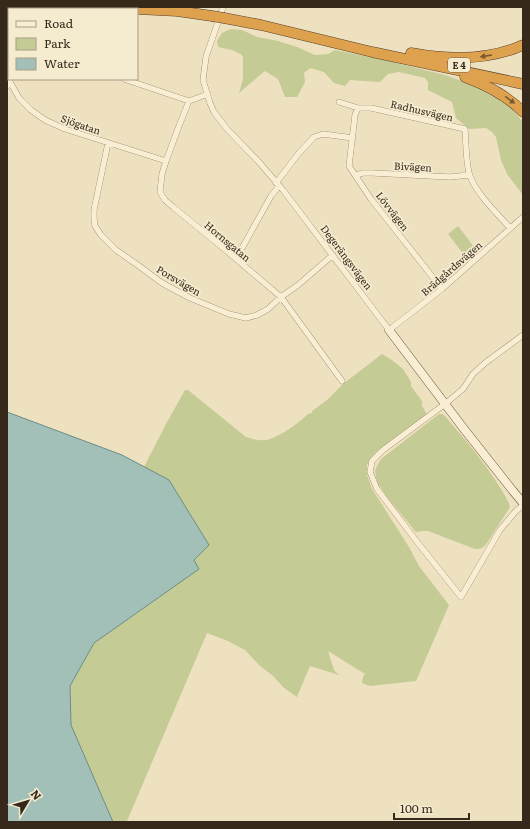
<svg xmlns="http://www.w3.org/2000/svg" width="530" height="829" viewBox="0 0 530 829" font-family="Literata,serif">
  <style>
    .green { fill: #c4cb94 }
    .water { fill: #a3c0b8; stroke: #6a8d85 }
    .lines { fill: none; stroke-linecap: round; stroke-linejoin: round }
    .street-casing { stroke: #867158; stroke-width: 6 }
    .secondary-casing { stroke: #68523b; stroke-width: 9 }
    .highway-casing { stroke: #54402c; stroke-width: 11 }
    .street { stroke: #f9eed3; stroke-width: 5.5 }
    .secondary { stroke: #f9eed3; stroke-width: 8 }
    .highway { stroke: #dea24f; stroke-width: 10 }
    .highway-bridge-casing { stroke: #54402c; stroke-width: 11; stroke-linecap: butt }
    .highway-bridge { stroke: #dea24f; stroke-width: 10 }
    .oneway { fill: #795930 }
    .labels { text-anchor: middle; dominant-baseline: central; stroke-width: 3.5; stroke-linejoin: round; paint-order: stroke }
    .shield { fill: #f5ebcf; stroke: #6f6352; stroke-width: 1 }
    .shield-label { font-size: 9px; font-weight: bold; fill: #36291c }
    .street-label { font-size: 10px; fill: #36291c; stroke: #f5ebcf }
  </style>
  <rect width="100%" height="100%" fill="#eee1c0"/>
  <path class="green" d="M231,29L242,30L257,37L278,41L297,47L315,55L328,54L335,50L384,60L445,75L462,81L500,100L513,110L523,122V195L507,174L501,160L496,137L492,132L486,128L469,129L456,118L452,102L428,90V82L425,78L399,72L388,74L380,82L350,80L345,86L334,83L324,72L310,68L304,73L305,82L297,97H285L278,79L265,71L239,93L243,79V58L242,55L232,50L218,47L217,41L222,33Z
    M458,226L475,248L465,256L448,234Z
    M382,354L392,360L403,369L411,382V386L422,401V406L427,414L376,452L370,459L367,465V475L372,489L409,547L419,566L449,605L416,681L370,686L362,683L363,677L365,674L328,651L334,670L339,675L310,666L297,697L284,688L272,675L260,666L245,650L241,648L228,641L207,633L127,821L126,822H113L71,725L70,686L94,643L199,569L194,560L209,545L169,480L144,467L166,424L185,390H188L246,437C252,439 259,441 265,440C277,439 299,423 308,414L312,413V411L327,400L343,384Z
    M439,414H442L445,416C468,443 491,470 508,501L510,507L487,543C483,548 481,549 475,549L428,531H423L416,532L387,497L377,482L375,471L376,468L381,459Z"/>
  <path class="water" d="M7,412L122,455L169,480L209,545L194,560L199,569L94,643L70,686L71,725L113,822H7Z"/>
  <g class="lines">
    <defs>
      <path id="street" d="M223,7L206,57L203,80L210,103L214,112L227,129L258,161L283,190L389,330L442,289L523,217
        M124,79L189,101L208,94
        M7,86L10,82L19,98L31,110L45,120L65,129L166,161
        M189,101L179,126L166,161L162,174L160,192L165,200L173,207L216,242L281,297L342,381
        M339,102L358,108
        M108,143L94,210V218L95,226L101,235L116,250L139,266L162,283L190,298L229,314L246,318L257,315L268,309L281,297L298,285L333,255
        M356,175L363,173H373L450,177L469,175
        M276,183L299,153L314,137L323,134L353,138
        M236,259L271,196L279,186
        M442,289L371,199L349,166L355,115L358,108H371L465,129C466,141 466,166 470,176C478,196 496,212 510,228
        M523,335L485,363L473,374L463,389L445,404L383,450L372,461L370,472L377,489L418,543L461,597L500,530L515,512L523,505"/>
      <path id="secondary" d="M389,330L464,429L513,491L523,503"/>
      <path id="highway" d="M23,9L43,7
        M95,9H120
        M137,9L177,11L212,16
        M7,11H9
        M224,18L261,25L372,52L523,84
        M411,53C449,60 488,61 523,45
        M465,77C486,85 507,95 523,112"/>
    </defs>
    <use href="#street" class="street-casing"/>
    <use href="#secondary" class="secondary-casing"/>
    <use href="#highway" class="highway-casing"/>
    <use href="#street" class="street"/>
    <use href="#secondary" class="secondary"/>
    <use href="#highway" class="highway"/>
    <defs>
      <path id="highway-bridge" d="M212,16L224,18"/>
    </defs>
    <use href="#highway-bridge" class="highway-bridge-casing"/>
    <use href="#highway-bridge" class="highway-bridge"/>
  </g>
  <defs><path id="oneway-solid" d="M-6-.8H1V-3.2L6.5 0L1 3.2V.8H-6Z"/></defs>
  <g class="oneway">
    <use href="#oneway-solid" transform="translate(486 56) rotate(171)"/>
    <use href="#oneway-solid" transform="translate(510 100) rotate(36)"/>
  </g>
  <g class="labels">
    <rect class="shield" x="448" y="58" width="22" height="14" rx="3"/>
    <g class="shield-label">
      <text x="459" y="65">E 4</text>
    </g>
    <g class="street-label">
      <text transform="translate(422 110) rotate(13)">Radhusvägen</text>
      <text transform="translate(81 124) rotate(19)">Sjögatan</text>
      <text transform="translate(413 166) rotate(3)">Bivägen</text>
      <text transform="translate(393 211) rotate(52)">Lövvägen</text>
      <text transform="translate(228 241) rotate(40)">Hornsgatan</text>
      <text transform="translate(347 257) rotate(53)">Degerängsvägen</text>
      <text transform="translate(451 268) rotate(-41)">Brädgårdsvägen</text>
      <text transform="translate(179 280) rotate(30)">Porsvägen</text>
    </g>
  </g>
  <rect width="530" height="829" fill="none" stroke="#36291c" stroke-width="16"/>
  <rect x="8" y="8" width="130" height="72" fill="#f5ebcf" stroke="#a99d87"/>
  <rect x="16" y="21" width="20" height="6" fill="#f9eed3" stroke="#a99d87"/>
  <text x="44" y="28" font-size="12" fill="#36291c">Road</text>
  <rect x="16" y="38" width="20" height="12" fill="#c4cb94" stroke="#a99d87"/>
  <text x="44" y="48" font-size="12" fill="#36291c">Park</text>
  <rect x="16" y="58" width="20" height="12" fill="#a3c0b8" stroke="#a99d87"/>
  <text x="44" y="68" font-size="12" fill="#36291c">Water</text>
  <g transform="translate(28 801) rotate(52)" stroke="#f5ebcf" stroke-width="3" paint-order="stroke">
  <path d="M0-3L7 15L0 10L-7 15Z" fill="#36291c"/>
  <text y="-6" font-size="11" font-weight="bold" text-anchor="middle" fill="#36291c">N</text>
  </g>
  <path d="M394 813v6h75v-6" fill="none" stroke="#36291c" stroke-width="2"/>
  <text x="400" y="813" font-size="12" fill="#36291c" stroke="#f5ebcf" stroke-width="3" paint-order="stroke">100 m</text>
</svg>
